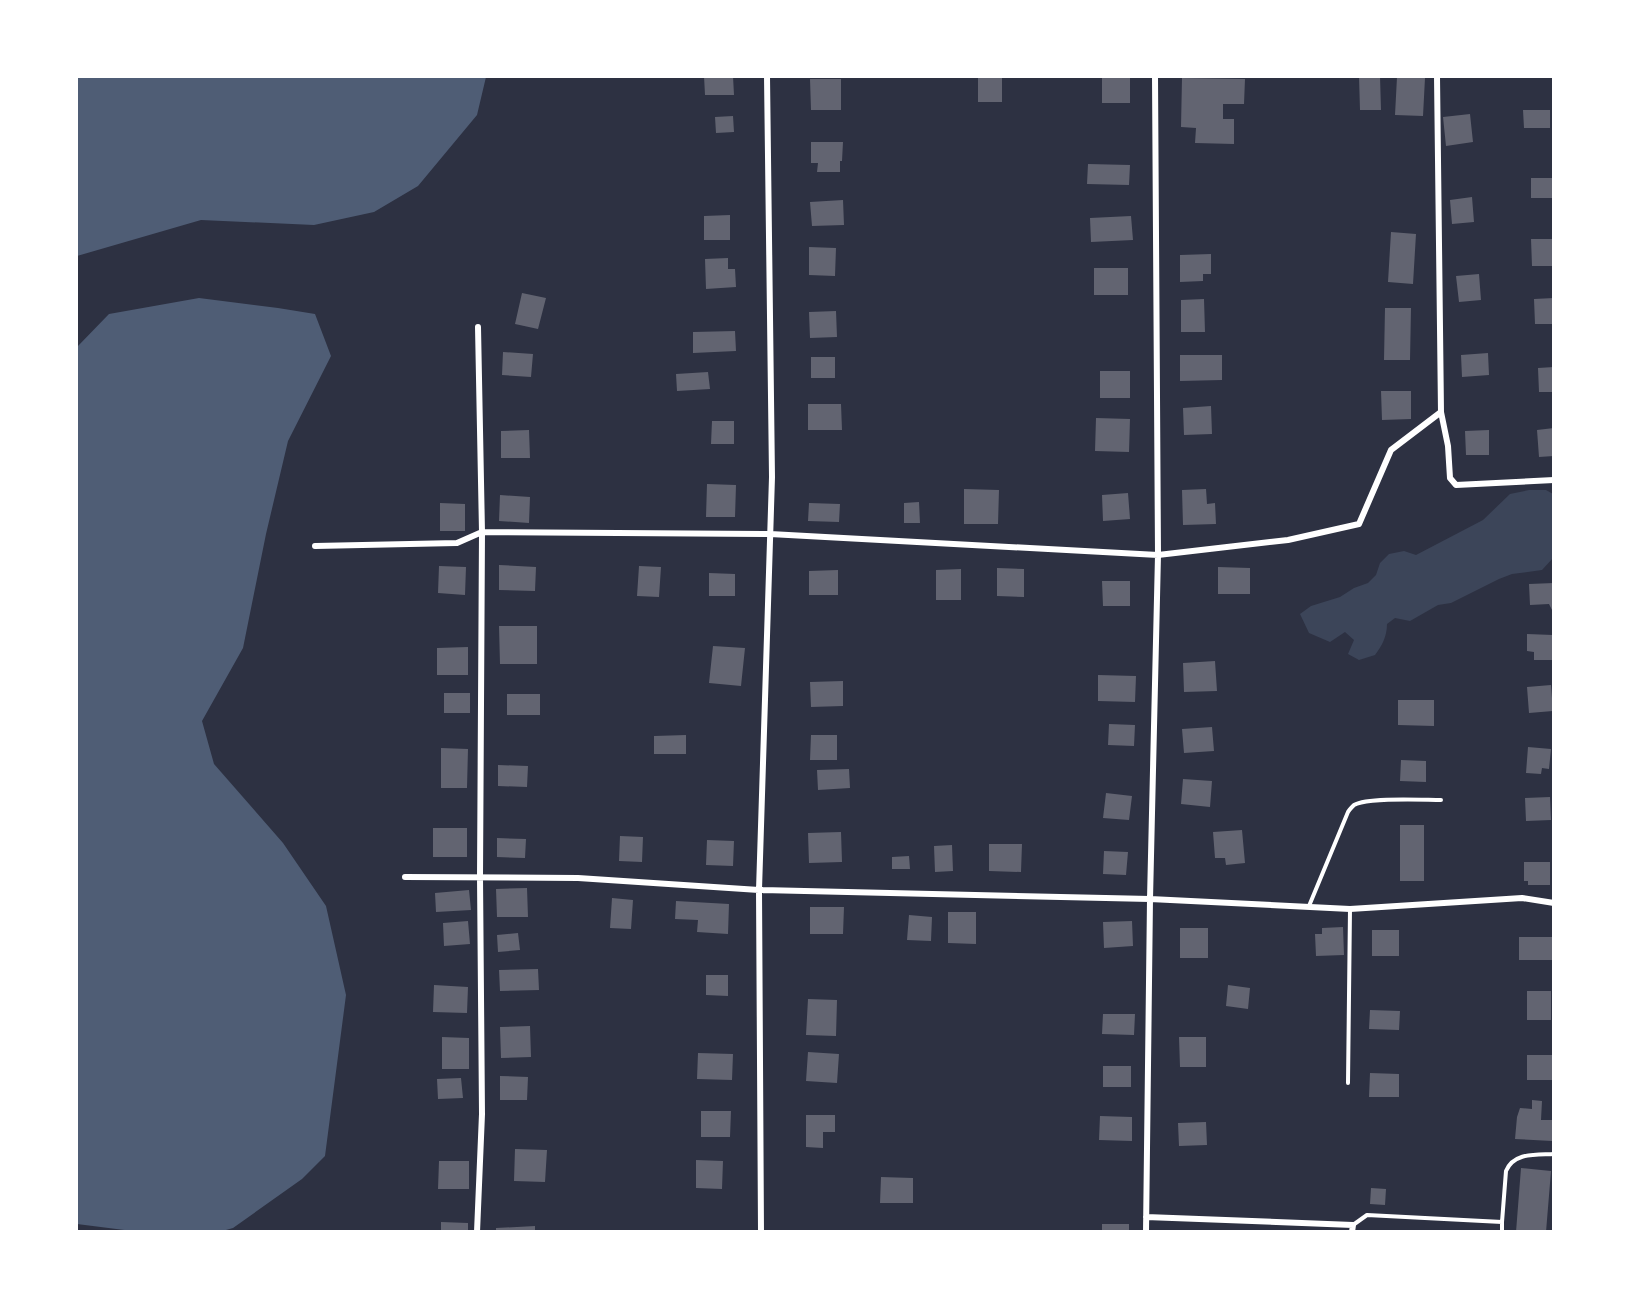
<svg xmlns="http://www.w3.org/2000/svg" width="1630" height="1308" viewBox="0 0 1630 1308" font-family="'Fira Sans',sans-serif">
  <style>
    .green { fill: #3c4559 }
    .water { fill: #4f5d75 }
    .building { fill: #626471 }
    .lines { fill: none; stroke-linecap: round; stroke-linejoin: round }
    .service { stroke: #fff; stroke-width: 4 }
    .minor { stroke: #fff; stroke-width: 6 }
  </style>
  <rect width="100%" height="100%" fill="#2d3142"/>
  <path class="green" d="M1529,490H1546L1553,494V558L1542,570L1512,574L1499,579L1451,603L1438,605L1410,621L1395,618L1387,624C1387,636 1382,646 1375,655L1359,660L1348,654L1354,640L1345,632L1330,642L1309,633L1300,614L1311,606L1340,597L1354,588L1368,583L1376,575L1380,563L1389,554L1404,551L1416,555L1483,520L1510,494Z"/>
  <path class="water" d="M77,76H486V77L477,115L418,186L374,212L314,225L201,220L77,256Z
    M199,298L278,308L315,314L331,356L288,441L266,534L243,648L202,721L214,764L283,843L326,906L346,995L325,1156L302,1179L233,1228L219,1232H140L77,1224V347L109,314Z"/>
  <path class="building" d="M704,76H733L734,95H705Z
    M978,76H1002V102H978Z
    M1102,76H1130V103H1102Z
    M1359,76H1380L1381,110H1360Z
    M1397,77L1425,78L1423,116L1395,115Z
    M1182,78L1245,79L1244,104H1223V119H1234V144L1195,143L1196,128L1181,127Z
    M810,79H841V110H811Z
    M1523,110H1550V128H1524Z
    M1470,114L1473,142L1446,146L1443,117Z
    M733,116L734,132L716,133L715,117Z
    M811,142H843L842,161H840V172H817L818,163H811Z
    M1088,164L1130,165L1129,185L1087,184Z
    M1531,178H1554V198H1531Z
    M1472,197L1474,222L1452,224L1450,200Z
    M843,200L844,225L812,226L810,202Z
    M730,215V240H704V216Z
    M1131,216L1133,240L1091,242L1090,218Z
    M1391,232L1416,234L1413,284L1388,282Z
    M1531,239H1554V266H1532Z
    M809,247L836,248L835,276L809,275Z
    M1211,254V274H1203V281L1180,282V255Z
    M728,258V269H735L736,287L706,289L705,259Z
    M1094,268H1128V295H1094Z
    M1479,274L1481,300L1459,302L1456,276Z
    M522,293L546,298L538,329L515,324Z
    M1554,298V324H1535L1534,299Z
    M1204,299L1205,332H1181V300Z
    M1385,308H1411L1410,360H1384Z
    M836,311L837,337L810,338L809,312Z
    M735,331L736,351L693,353V332Z
    M503,352L533,354L531,377L502,375Z
    M1488,353L1489,375L1462,377L1461,355Z
    M1180,355H1222V380L1180,381Z
    M811,357H835V378H811Z
    M1554,367V392H1539L1538,368Z
    M1100,371H1130V398H1100Z
    M708,372L710,389L677,391L676,374Z
    M1381,391H1411V419L1382,420Z
    M808,404H841L842,430H808Z
    M1211,406L1212,434L1184,435L1183,408Z
    M1096,418L1130,419L1129,452L1095,451Z
    M712,421H734V444H711Z
    M1554,428V456L1539,457L1537,430Z
    M529,430L530,458H501V431Z
    M1489,430V455H1466L1465,431Z
    M707,484L736,485L735,517H706Z
    M964,489L999,490L998,524H964Z
    M1206,489L1207,504L1215,503L1216,524L1183,525L1182,490Z
    M1128,493L1130,519L1103,521L1102,495Z
    M500,495L530,497L529,523L499,521Z
    M919,502L920,523H904V503Z
    M440,503L465,504V531H440Z
    M809,503L840,504L839,522L808,521Z
    M499,565L536,567L535,591L499,590Z
    M439,566L466,567L465,595L438,593Z
    M639,566L661,567L659,597L637,596Z
    M1218,567L1250,568V594H1218Z
    M997,568L1024,569V597L997,596Z
    M961,569V600H936V570Z
    M838,570V595H809V571Z
    M709,573L735,574V596H709Z
    M1102,581H1130V606H1103Z
    M1554,583V614L1549,604L1530,605L1529,584Z
    M499,626H537V664H500Z
    M1527,634L1553,635V660H1534V652L1527,651Z
    M713,646L745,648L741,686L709,683Z
    M468,647V675H437V648Z
    M1215,661L1217,691L1184,692L1183,663Z
    M1098,675L1136,676L1135,702L1098,701Z
    M843,681V706L811,707L810,682Z
    M1551,685L1553,711L1529,713L1527,687Z
    M444,693H470V713H444Z
    M507,694H540V715H507Z
    M1398,700H1434V726L1398,725Z
    M1109,724L1135,725L1134,746L1108,745Z
    M1212,727L1214,751L1184,753L1182,729Z
    M686,735V754H654V736Z
    M811,735H837V760H810Z
    M1528,747L1551,749L1549,769L1542,768L1541,774L1526,773Z
    M441,748L468,749L467,788H441Z
    M1401,760L1426,761V782L1400,781Z
    M498,765L528,766L527,787L498,786Z
    M849,769L850,788L818,790L817,770Z
    M1183,779L1212,781L1210,807L1181,804Z
    M1106,793L1132,796L1129,820L1103,818Z
    M1550,797L1551,820L1526,821L1525,798Z
    M1400,825H1424V881H1400Z
    M433,828H467V857H433Z
    M1242,830L1245,863L1226,865L1225,858H1215L1213,832Z
    M841,832L842,862L809,863L808,833Z
    M620,836L643,837L642,862L619,861Z
    M497,838L526,839L525,858L497,857Z
    M707,840L734,841L733,866L706,865Z
    M989,844H1022L1021,872L989,871Z
    M952,845L953,871L935,872L934,846Z
    M1104,851L1128,852L1126,875L1103,874Z
    M909,856L910,869H892V857Z
    M1524,862H1550V885H1528V881H1524Z
    M527,888L528,917H497L496,889Z
    M469,890L471,910L436,912L435,893Z
    M612,898L633,900L631,929L610,928Z
    M676,901L729,904L728,934L697,932L698,920L675,919Z
    M810,907H844L843,934H810Z
    M948,912H976V944L948,943Z
    M909,915L932,917L931,941L907,940Z
    M468,921L470,944L444,946L443,923Z
    M1132,921L1133,946L1104,948L1103,922Z
    M1343,927L1344,955L1316,956L1315,934H1322V928Z
    M1180,928H1208V958H1180Z
    M1372,930H1399V956H1372Z
    M518,933L520,950L498,952L497,935Z
    M1519,937H1554V960H1519Z
    M538,969L539,990L500,991L499,970Z
    M706,975H728V996L706,995Z
    M434,985L468,987L467,1013L433,1012Z
    M1228,985L1250,988L1248,1009L1226,1006Z
    M1527,991H1551V1020H1527Z
    M808,999L837,1000L836,1036L806,1035Z
    M1370,1010L1400,1011L1399,1030L1369,1029Z
    M1103,1014H1135L1134,1035L1102,1034Z
    M530,1026L531,1057L501,1058L500,1027Z
    M442,1037L469,1038V1069H442Z
    M1179,1037H1206V1067H1180Z
    M808,1052L839,1054L837,1083L806,1081Z
    M698,1053L733,1054L732,1080L697,1079Z
    M1527,1055H1553V1080H1527Z
    M1103,1066H1131V1087H1103Z
    M1370,1073L1399,1074V1097H1369Z
    M500,1076L528,1077L527,1100H500Z
    M461,1078L463,1098L438,1099L437,1079Z
    M1532,1100L1542,1101L1541,1120H1554L1552,1141L1515,1139L1517,1117L1520,1108L1532,1109Z
    M701,1111H731L730,1137H701Z
    M806,1115H835V1132H823V1148L806,1147Z
    M1100,1116L1132,1117V1141L1099,1140Z
    M1206,1122L1207,1145L1179,1146L1178,1123Z
    M515,1149L547,1150L545,1182L514,1181Z
    M696,1160L723,1161L722,1189L696,1188Z
    M439,1161H469V1189H438Z
    M1521,1168L1551,1171L1546,1232H1516Z
    M881,1177L913,1178V1203H880Z
    M1371,1188L1386,1189L1385,1205L1370,1204Z
    M441,1222L468,1223V1232H441Z
    M1102,1224H1129V1232H1102Z
    M535,1226V1232H496V1228Z"/>
  <g class="lines">
    <path class="service" d="M1309,906L1348,812C1349,810 1352,807 1354,805C1368,797 1423,800 1441,800
      M1348,1083L1350,909
      M1353,1225L1367,1215L1502,1222L1506,1171C1514,1152 1536,1155 1554,1154
      M1502,1232V1222"/>
    <path class="minor" d="M1441,412L1448,446L1450,478L1456,485L1554,480
      M315,546L457,543L482,532L770,534L1158,555L1288,540L1359,524L1391,450L1441,412L1437,76
      M405,877L578,878L759,890L1150,899L1350,909L1522,898L1554,903
      M1146,1217L1353,1225L1352,1232
      M477,1232L482,1114L480,877L482,532L478,327
      M761,1232L759,890L772,477L767,76
      M1146,1232L1150,899L1158,555L1155,76"/>
  </g>
  <rect width="1630" height="1308" fill="none" stroke="#ffffff" stroke-width="156"/>
</svg>
